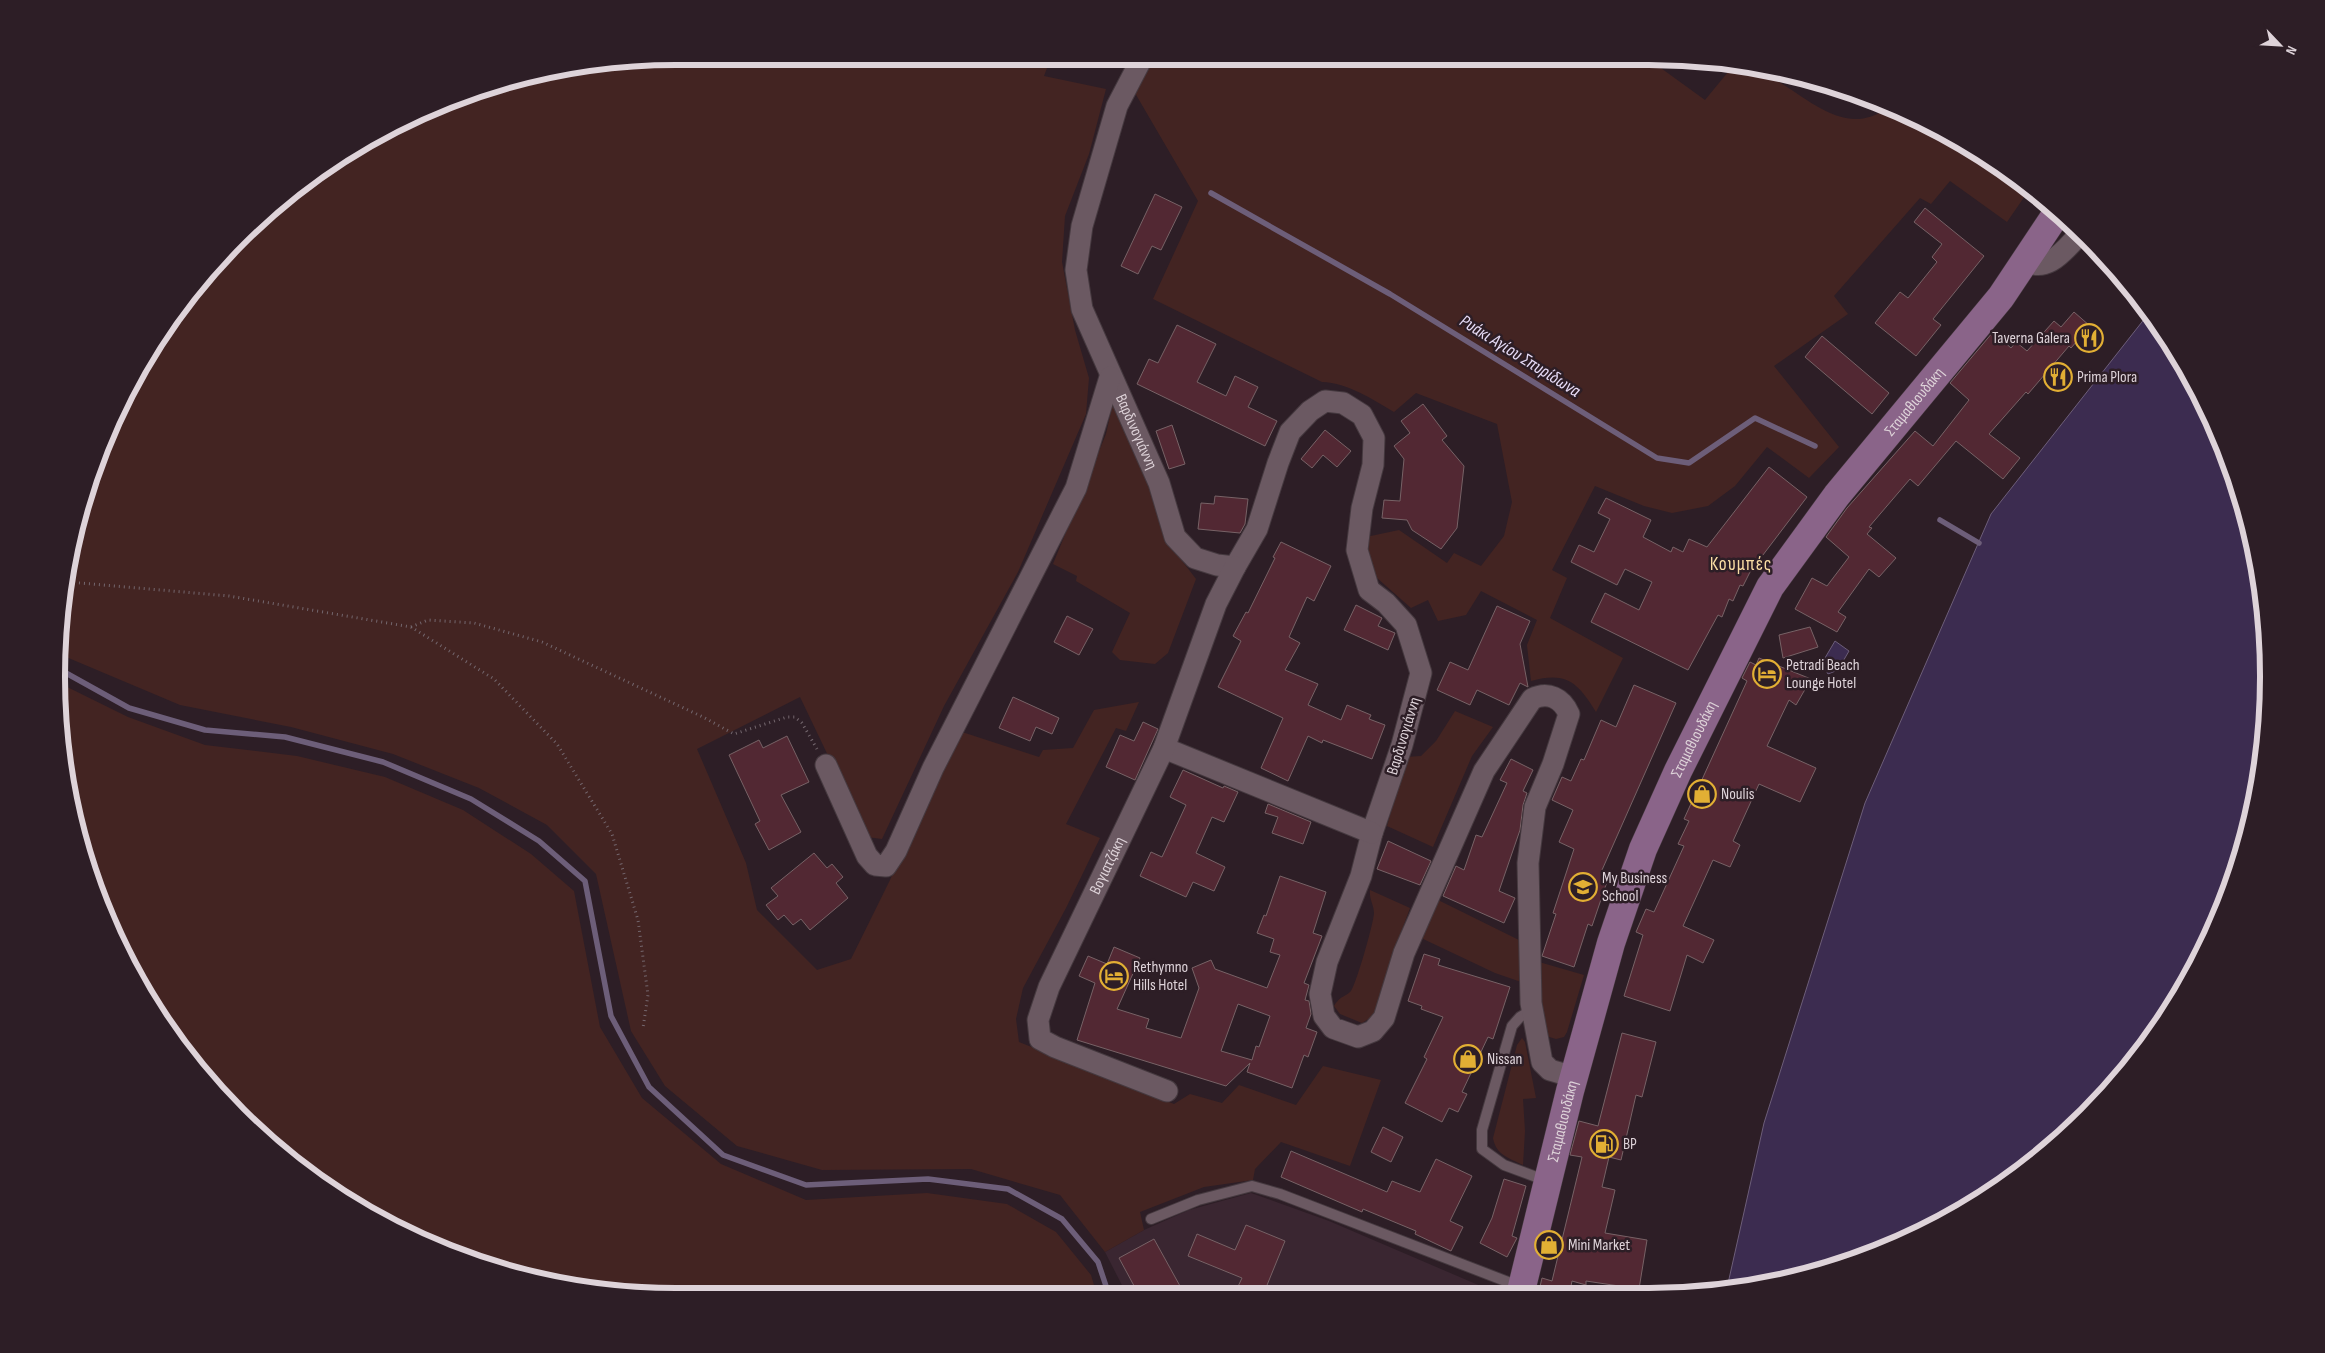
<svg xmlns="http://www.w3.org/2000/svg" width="2325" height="1353" viewBox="0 0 2325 1353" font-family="'Sofia Sans Condensed',sans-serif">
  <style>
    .built { fill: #3a2631 }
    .green { fill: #432422 }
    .water { fill: #3c2c50; stroke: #6d5e79 }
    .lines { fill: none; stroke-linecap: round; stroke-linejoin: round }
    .stream { stroke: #6d5e79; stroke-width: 5.5 }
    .building { fill: #522833; stroke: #776266; fill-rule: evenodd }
    .lane-casing { stroke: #45393f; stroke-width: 12 }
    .street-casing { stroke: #45393f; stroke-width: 23 }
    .primary-casing { stroke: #45393f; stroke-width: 29 }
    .path { stroke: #74676e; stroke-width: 3; stroke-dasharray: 1 4; stroke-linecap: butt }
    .lane { stroke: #6b5962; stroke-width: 10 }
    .street { stroke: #6b5962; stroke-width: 21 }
    .primary { stroke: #8a6489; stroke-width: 28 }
    .labels { text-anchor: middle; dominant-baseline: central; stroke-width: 5; stroke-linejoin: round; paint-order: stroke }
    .poi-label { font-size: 16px; fill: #ded3d9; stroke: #2d1e26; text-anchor: start }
    .street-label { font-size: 16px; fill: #ded3d9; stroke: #2d1e26 }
    .water-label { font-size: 18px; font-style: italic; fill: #e8ddf8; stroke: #2d1e26 }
    .quarter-label { font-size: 19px; letter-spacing: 1px; fill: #fadda4; stroke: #2d1e26 }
    .rim { fill: none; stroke: #ded3d9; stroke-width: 6 }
  </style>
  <rect width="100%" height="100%" fill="#2d1e26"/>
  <path class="built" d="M1251,1193L1329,1221L1490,1290L1488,1295H1127L1105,1252L1144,1230L1189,1210Z"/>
  <path class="green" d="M1647,58L1705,100L1733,66C1741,68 1752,69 1760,72C1800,88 1841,142 1887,108L1993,161L2029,190L2007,222L1950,181L1931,204L1920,198L1834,296L1848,314L1774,366L1839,447L1809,478L1767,447L1735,486L1708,506L1672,513L1644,506L1595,486L1552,570L1567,578L1550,618L1623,658L1596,712C1578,683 1567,671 1531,681L1527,645L1537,620L1481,591L1466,615L1438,621L1428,600L1411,608L1368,570L1366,537L1399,530L1447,563L1454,553L1481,566L1504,536L1512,502L1497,424L1416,393L1394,412C1372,399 1348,383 1322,382L1153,299L1198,201L1135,93L1151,60Z
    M1050,60L1044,76L1106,89L1089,154L1065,216L1062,262L1075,330L1089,378L1086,414L1018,572L944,706L882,839L867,837L800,697L697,749L746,863L757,910L817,970L851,959L890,880L956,730L1039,757L1043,750L1073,748L1094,710L1139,702L1126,731L1116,728L1066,824L1100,838L1066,908L1023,988L1016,1019L1019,1042L1174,1104L1190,1094L1222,1103L1239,1085L1296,1105L1323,1066L1381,1080L1350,1166L1281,1142L1255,1169L1253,1180L1204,1187L1140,1212L1144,1230L1105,1252L1060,1195L971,1169L822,1170L737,1146L665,1086L631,1031L596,874L547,825L479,788L393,754L291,727L180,705L59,654L77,516L120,402L161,332L238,238L299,184L402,120L477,89L595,62Z
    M1113,403L1135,447L1173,549L1196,579L1168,653L1155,664L1120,660L1112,652L1130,613L1076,581L1077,576L1053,564L1106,434Z
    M57,682L128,717L205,745L297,756L385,777L463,810L531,854L574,891L600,1027L642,1098L721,1164L806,1200L927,1193L1007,1204L1056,1232L1091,1275L1097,1295H636L477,1264L332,1192L267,1143L185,1054L139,986L89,876L68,797Z
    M1455,711L1493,727L1472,756L1433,847L1387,826L1406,757L1421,756L1436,741Z
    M1370,890L1410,908L1388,968L1383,995L1375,1012L1370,1018L1362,1023L1340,1014L1334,1006C1341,995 1344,998 1351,991C1356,985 1374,922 1374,913C1374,905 1369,899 1370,890Z
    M1434,898L1521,941L1524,983L1495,973L1419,937Z
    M1539,962L1584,975L1567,1032L1564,1037L1556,1039L1546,1036L1541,1020Z
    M1522,1038L1525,1042L1536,1098L1523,1099L1525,1131L1523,1165C1509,1158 1496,1155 1493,1138L1517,1045Z"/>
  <path class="water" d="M2149,313L2164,332L2221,439L2257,555L2269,676L2257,797L2222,914L2164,1021L2087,1115L1959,1213L1848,1264L1727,1288L1764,1123L1865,803L1991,514Z
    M1835,641L1849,651L1842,663L1843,668L1828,674L1822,663Z"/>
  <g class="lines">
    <path class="stream" d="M1211,193L1390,294L1657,458L1689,463L1755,418L1815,446
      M1940,520L1979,543
      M57,668L129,708L205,730L285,737L383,762L471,799L539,841L585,881L611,1016L649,1087L723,1155L806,1185L928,1179L1008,1189L1062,1219L1098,1262L1109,1295"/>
  </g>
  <path class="building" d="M1155,194L1182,207L1161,250L1152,246L1138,274L1121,266Z
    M1925,208L1984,256L1933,319L1941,325L1916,356L1875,323L1900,292L1908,298L1937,262L1932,257L1942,244L1914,222Z
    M2074,312L2090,326L2071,348L2069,346L2028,394L2026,392L1989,434L2020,458L2003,479L1956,441L1918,486L1910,479L1869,527L1872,528L1867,534L1896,558L1879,577L1869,569L1838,612L1846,617L1837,632L1795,609L1812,578L1827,586L1849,557L1826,537L1847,508L1915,431L1933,446L1969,400L1950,383L1993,332L2011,348L2016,342L2027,351L2054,321L2061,327Z
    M1177,325L1216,344L1197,382L1226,396L1235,376L1258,387L1248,407L1277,421L1265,446L1137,384L1149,359L1158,363Z
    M1822,336L1889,393L1872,414L1805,357Z
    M1423,404L1447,436L1442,440L1464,466L1457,528L1441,549L1412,530L1407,520L1382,518L1384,500L1400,501L1404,459L1394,446L1410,433L1401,421Z
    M1172,425L1185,464L1169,469L1156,431Z
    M1325,430L1351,451L1337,467L1323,455L1312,468L1301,459Z
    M1769,467L1807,497L1750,572L1743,586L1740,585L1733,601L1729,599L1722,617L1718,615L1688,670L1591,622L1605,593L1639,610L1652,582L1625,569L1617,585L1571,562L1579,545L1594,552L1610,519L1598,513L1606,498L1651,520L1643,537L1671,552L1673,547L1683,552L1689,539L1707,547Z
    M1215,496L1248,499L1245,524L1240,533L1198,529L1201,503L1214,504Z
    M1281,542L1331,566L1314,601L1307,597L1289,637L1300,643L1285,670L1318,684L1308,705L1341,720L1347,705L1371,715L1369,719L1385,725L1372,759L1323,740L1322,743L1308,736L1288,781L1261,768L1283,718L1218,687L1241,641L1233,636L1246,612L1248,613L1275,558L1273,557Z
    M1356,605L1382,618L1378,626L1395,633L1388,650L1344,630Z
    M1497,606L1530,621L1520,644L1528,687L1520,683L1509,705L1477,690L1470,705L1437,690L1450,662L1468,670Z
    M1067,616L1093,629L1079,655L1054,642Z
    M1810,627L1818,647L1783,658L1779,635Z
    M1759,658L1811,679L1796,705L1789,700L1767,746L1816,768L1800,802L1759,784L1733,841L1740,845L1730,867L1713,860L1683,926L1714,940L1703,963L1687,955L1670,1011L1624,996L1643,935L1636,932L1646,909L1654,912L1684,846L1678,844L1689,821L1684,819L1747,681L1742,678L1750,662L1756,665Z
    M1634,685L1676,703L1602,870L1610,873L1592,926L1588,924L1574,967L1542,956L1556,914L1553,913L1574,849L1559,842L1573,810L1552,800L1562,777L1571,781L1581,759L1584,760L1601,720L1616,727Z
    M1013,697L1059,718L1052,734L1036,727L1030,741L999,728Z
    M1143,722L1158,729L1135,780L1106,767L1120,735L1134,741Z
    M787,736L809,782L781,795L801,832L769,850L755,824L760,821L729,755L759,740L763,748Z
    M1511,759L1533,770L1523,791L1527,793L1523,805L1520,830L1499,891L1515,898L1504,923L1443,896L1456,866L1464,870L1476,835L1482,837L1507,783L1500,780Z
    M1183,770L1223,788L1224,786L1238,792L1224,822L1212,817L1196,853L1225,867L1214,891L1193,882L1186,897L1140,876L1151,852L1162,857L1186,805L1170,797Z
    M1268,804L1311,822L1303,844L1272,833L1278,817L1265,813Z
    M1388,841L1431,861L1420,885L1377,869Z
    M814,853L827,868L832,864L843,877L836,883L848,898L810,930L801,919L793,925L784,915L778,920L766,905L778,896L771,888Z
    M1280,876L1326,892L1313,933L1322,936L1304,983L1309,985L1305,1000L1309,1001L1311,1014L1306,1028L1317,1032L1308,1057L1304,1055L1292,1088L1247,1072L1250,1063L1226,1086L1077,1040L1095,983L1079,976L1088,956L1107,964L1114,947L1140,958L1117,1009L1149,1019L1146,1028L1181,1038L1199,988L1192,968L1211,960L1215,969L1267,988L1280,955L1270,952L1274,939L1257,933L1264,915L1266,916ZM1238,1004L1270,1016L1259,1047L1256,1046L1252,1060L1221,1051Z
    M1424,954L1440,959L1438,965L1510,987L1493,1039L1488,1037L1462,1092L1467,1094L1458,1112L1449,1108L1442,1122L1405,1103L1427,1059L1424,1057L1443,1017L1421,1009L1422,1006L1408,1001Z
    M1622,1033L1656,1042L1642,1097L1636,1095L1621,1160L1609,1157L1602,1187L1615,1190L1605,1233L1647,1240L1639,1289L1586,1281V1285L1572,1281L1571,1286L1587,1291V1295H1538L1542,1278L1552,1281L1582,1157L1570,1155L1579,1121L1598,1126Z
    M1383,1127L1403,1137L1391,1162L1371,1152Z
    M1291,1151L1387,1192L1392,1181L1420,1192L1436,1159L1472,1176L1450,1221L1463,1227L1451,1251L1415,1234L1416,1231L1363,1209L1362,1212L1281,1177Z
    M1504,1179L1526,1186L1512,1236L1517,1238L1507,1257L1480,1243L1492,1218Z
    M1246,1225L1285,1241L1263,1295H1234L1242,1278L1188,1256L1197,1234L1235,1250Z
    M1154,1239L1185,1295H1139L1119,1258Z"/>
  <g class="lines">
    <defs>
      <path id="lane" d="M1532,1010L1520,1017L1512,1026L1482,1130V1149L1504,1165L1547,1181
        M1151,1219L1198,1200L1252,1186L1280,1194L1521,1287"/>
      <g id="street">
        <path id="s1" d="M1141,60L1117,106L1082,226L1076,270L1082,309L1159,483L1175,537L1195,558L1217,565L1235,567L1257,529L1278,463L1290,432L1310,411L1325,401L1343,403L1362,415L1374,438L1373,465L1362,508L1357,550L1369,590L1386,603L1406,625L1421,673L1402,745L1372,833L1361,876L1327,962L1320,994L1324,1016L1333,1028L1358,1037L1373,1031L1384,1018L1404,953L1484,771L1532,699C1548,691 1562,698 1569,714L1553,764L1535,807L1528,863L1531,1003L1542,1062L1550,1070L1574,1077"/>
        <path d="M2024,260C2048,275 2065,249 2081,233"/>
        <path d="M1164,748L1372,833"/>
        <path d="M826,765L867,856L875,865L886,866L896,851L933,768L1076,488L1110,377"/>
        <path id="s2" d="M1167,1091L1055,1047L1040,1039L1038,1020L1049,987L1164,748L1216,604L1235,567"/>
      </g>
      <g id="primary">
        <path id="s3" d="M1520,1295L1570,1091L1611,943L1643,849L1678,771L1770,587L1837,495L2001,297L2057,213"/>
      </g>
    </defs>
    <use href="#lane" class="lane-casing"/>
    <use href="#street" class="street-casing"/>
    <use href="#primary" class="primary-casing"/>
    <path class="path" d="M69,582L229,596L411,627L494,679L557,744L612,834L638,920L648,995L643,1028
      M411,627L428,620L474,623L542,642L703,717L734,734L787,717H795L802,723L817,749"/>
    <use href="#lane" class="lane"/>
    <use href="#street" class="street"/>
    <use href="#primary" class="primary"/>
  </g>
  <defs>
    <symbol id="restaurant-ring" viewBox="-11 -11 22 22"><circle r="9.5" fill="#2d1e26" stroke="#e2af34" stroke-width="1.5"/><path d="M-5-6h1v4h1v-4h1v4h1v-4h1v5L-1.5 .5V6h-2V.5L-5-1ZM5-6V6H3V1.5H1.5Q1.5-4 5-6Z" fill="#e2af34"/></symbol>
    <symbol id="hotel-ring" viewBox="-11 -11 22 22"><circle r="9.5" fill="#2d1e26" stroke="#e2af34" stroke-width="1.5"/><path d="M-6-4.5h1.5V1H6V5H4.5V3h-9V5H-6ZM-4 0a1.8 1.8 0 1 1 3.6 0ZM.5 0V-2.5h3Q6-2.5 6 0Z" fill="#e2af34"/></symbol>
    <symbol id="shop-ring" viewBox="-11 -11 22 22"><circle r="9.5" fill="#2d1e26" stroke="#e2af34" stroke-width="1.5"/><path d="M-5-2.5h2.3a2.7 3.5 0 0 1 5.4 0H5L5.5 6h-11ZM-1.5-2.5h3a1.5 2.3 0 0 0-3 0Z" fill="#e2af34"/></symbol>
    <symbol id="school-ring" viewBox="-11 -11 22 22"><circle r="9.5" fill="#2d1e26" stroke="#e2af34" stroke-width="1.5"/><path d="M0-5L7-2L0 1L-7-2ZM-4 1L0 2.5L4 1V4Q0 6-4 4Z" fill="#e2af34"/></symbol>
    <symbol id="fuel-ring" viewBox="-11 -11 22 22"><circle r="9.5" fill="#2d1e26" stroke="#e2af34" stroke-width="1.5"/><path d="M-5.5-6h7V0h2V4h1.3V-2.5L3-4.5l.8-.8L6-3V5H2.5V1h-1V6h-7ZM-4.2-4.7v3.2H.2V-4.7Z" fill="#e2af34"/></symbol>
  </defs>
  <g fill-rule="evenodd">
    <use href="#restaurant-ring" x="2073" y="322" width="32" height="32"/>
    <use href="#restaurant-ring" x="2042" y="361" width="32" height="32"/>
    <use href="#hotel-ring" x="1751" y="658" width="32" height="32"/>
    <use href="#shop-ring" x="1686" y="778" width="32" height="32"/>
    <use href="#school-ring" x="1567" y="871" width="32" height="32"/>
    <use href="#hotel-ring" x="1098" y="960" width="32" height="32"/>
    <use href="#shop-ring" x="1452" y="1043" width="32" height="32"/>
    <use href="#fuel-ring" x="1588" y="1128" width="32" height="32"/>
    <use href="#shop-ring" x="1533" y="1229" width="32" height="32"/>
  </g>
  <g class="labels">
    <g class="poi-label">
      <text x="2070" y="338" text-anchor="end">Taverna Galera</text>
      <text x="2077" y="377">Prima Plora</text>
      <text x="1786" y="665">Petradi Beach<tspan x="1786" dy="18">Lounge Hotel</tspan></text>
      <text x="1721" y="794">Noulis</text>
      <text x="1602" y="878">My Business<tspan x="1602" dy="18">School</tspan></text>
      <text x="1133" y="967">Rethymno<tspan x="1133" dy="18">Hills Hotel</tspan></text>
      <text x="1487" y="1059">Nissan</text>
      <text x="1623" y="1144">BP</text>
      <text x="1568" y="1245">Mini Market</text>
    </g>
    <g class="street-label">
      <text stroke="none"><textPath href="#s3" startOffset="989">Σταμαθιουδάκη</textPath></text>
      <text stroke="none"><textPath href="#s1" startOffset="395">Βαρδινογιάννη</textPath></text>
      <text transform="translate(1404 736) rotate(-73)">Βαρδινογιάννη</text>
      <text stroke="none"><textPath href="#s3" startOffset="584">Σταμαθιουδάκη</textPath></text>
      <text stroke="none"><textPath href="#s2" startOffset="326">Βογιατζάκη</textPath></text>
      <text stroke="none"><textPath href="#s3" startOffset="179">Σταμαθιουδάκη</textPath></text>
    </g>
    <g class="water-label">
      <text transform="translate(1520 356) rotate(32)">Ρυάκι Αγίου Σπυρίδωνα</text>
    </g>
    <g class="quarter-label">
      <text x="1741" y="564">Κουμπές</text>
    </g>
  </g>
  <path d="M0 0H2325V1353H0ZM676 65H1649A611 611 0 0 1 2260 676V677A611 611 0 0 1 1649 1288H676A611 611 0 0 1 65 677V676A611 611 0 0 1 676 65Z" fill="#2d1e26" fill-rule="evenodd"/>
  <path class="rim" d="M676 65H1649A611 611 0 0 1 2260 676V677A611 611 0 0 1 1649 1288H676A611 611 0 0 1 65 677V676A611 611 0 0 1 676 65Z"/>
  <g transform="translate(2280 45) rotate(115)" stroke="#2d1e26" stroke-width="4" paint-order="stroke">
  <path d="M0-4L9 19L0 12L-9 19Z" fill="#ded3d9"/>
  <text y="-8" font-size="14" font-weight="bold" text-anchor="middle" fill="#ded3d9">N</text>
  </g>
</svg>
